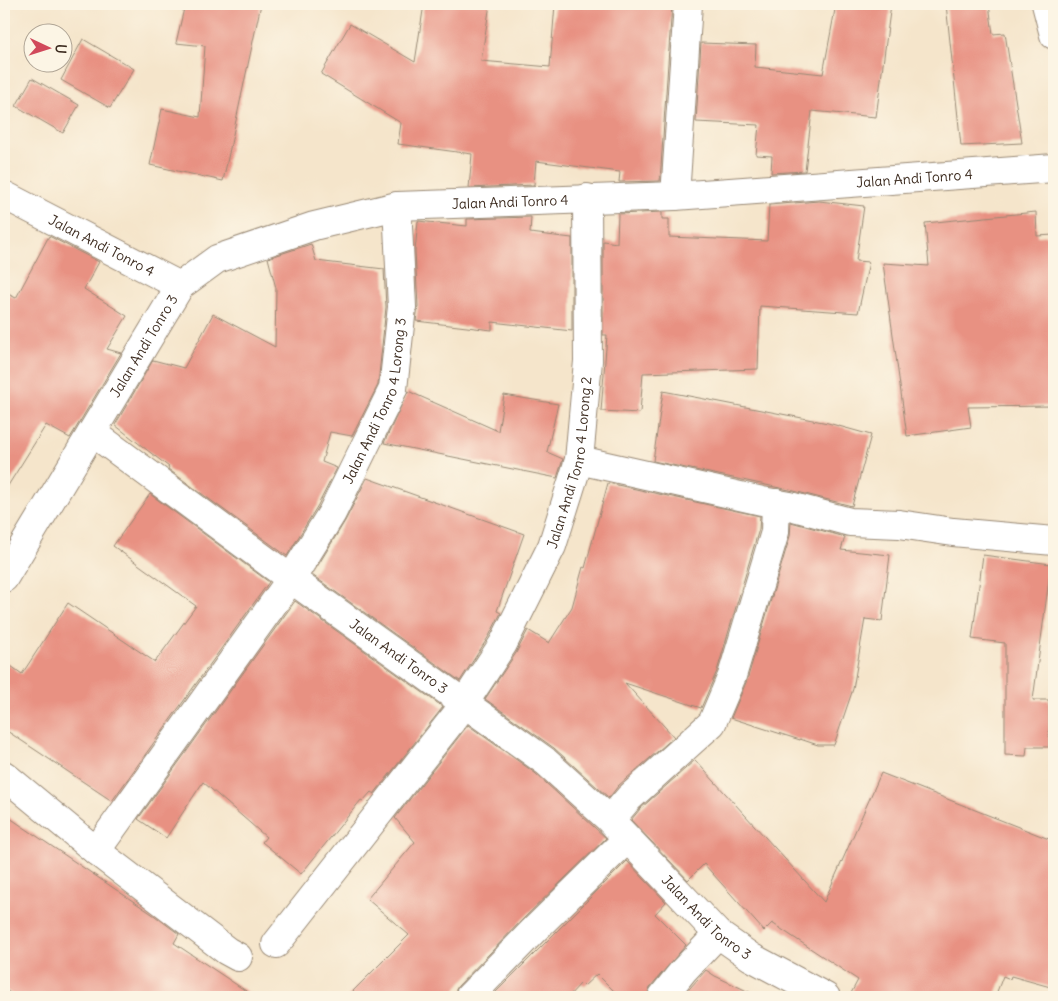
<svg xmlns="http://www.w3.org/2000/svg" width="1058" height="1001" viewBox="0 0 1058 1001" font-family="Delius,sans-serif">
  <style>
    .building { fill: #e89182 }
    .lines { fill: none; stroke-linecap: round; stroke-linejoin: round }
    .minor-casing { stroke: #988874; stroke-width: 30 }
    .secondary-casing { stroke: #988874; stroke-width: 30 }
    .minor { stroke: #fff; stroke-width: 28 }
    .secondary { stroke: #fff; stroke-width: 28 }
    .labels { text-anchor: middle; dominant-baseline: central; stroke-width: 4; stroke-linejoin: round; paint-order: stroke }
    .street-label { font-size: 14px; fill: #3b2a1e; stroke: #fcf5e5 }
  </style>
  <rect width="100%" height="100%" fill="#fcf5e5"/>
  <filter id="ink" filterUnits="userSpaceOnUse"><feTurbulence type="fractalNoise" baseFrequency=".02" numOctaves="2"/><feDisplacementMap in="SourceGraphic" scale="10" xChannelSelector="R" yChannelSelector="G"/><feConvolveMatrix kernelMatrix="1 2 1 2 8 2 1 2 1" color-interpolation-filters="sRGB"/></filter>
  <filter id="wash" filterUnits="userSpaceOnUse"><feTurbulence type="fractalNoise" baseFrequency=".0096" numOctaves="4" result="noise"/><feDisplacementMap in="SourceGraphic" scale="20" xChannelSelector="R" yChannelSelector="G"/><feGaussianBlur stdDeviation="1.12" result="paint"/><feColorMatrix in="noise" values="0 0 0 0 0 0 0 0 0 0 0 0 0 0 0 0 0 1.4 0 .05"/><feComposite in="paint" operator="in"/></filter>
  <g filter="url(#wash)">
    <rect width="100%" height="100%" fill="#f5e5cb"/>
    <g id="blocks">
      <path class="building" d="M185,4H261L223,181L150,165L162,109L200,117L205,46L176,43Z
        M424,4H490L481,61L550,67L555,4H672L660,181L619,182L620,172L536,161L534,185L469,188L472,154L398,144L401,123L321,74L350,24L415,62Z
        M836,4H891L876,117L812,111L805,171L771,173L772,156L756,155L759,125L696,122L701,43L756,45L755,67L823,74Z
        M946,4H989L993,34L1005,33L1022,143L961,146Z
        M83,39L134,69L110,108L61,80Z
        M32,78L79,105L63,133L16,106Z
        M819,201L864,206L856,261L869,262L858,313L760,306L758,369L643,373L640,413L601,411L607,335H603V241L617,243L618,214L662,212V219H669V237L767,241L769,205Z
        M1036,212L1037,236L1054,235V406L968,407L971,427L907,436L883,263L929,266L925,223Z
        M531,217L530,233L572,238V331L492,322V330L416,321L418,306L415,251L418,221L467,226V219Z
        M49,236L99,262L84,289L127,316L107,349L121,353L70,438L46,425L4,492V292L16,298Z
        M311,244L316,261L384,269L386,307L378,385L352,436L330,432L322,462L337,468L318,505L287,556L168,469L169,467L115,425L153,360L184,368L213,314L275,347L276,288L268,258Z
        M408,391L498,431L504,395L558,404L547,452L563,459L557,478L384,443Z
        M663,391L828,423L871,435L852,506L794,491L653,461Z
        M367,478L524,534L497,611L501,613L489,636L460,681L312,575L345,521Z
        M608,483L760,516L759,529L717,671L701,708L625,683L674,737L618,786L609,798L554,748L485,699L516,653L528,630L549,643L572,607L583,567L585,568Z
        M150,494L269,582L112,801L4,729V661L22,674L68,603L155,662L196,606L113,546Z
        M791,522L845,537L841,550L890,555L882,621L865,619L853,689L834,745H818L800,739V740L731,718L747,680L790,536Z
        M983,555L1051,564L1033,700H1049V747H1027L1026,756L1005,755V643L972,639Z
        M295,601L443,707L374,794L371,792L363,801L361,800L301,874L262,842L266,837L203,782L166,838L138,819Z
        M468,725L535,773L606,838L523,919L458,986L454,993V997H347L409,935L367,899L415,842L395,818Z
        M695,760L824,902L881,773L1054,841V988L1011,976L1010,979L1003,976L995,997H849L858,980L772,923L764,931L704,864L688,880L631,820L640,809Z
        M4,814L155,916L179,934L174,943L255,997H16L4,989Z
        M627,861L666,902L655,914L686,945L650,987L647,997H620L597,974L584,986L581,983L568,997H491Z
        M706,970L715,976L760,997H682Z"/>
    </g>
  </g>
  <g filter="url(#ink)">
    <use href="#blocks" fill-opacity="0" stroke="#988874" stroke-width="1"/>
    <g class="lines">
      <defs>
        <g id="minor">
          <path id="s1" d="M4,195L180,286L217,259L314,226L397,206L675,196L1054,168"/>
          <path d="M675,196L688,4"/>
          <path id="s2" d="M92,432L291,579L545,761L610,820L718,934L751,957L826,997"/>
          <path d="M579,460L762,501L790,506L850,522L899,524L953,532L1054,541"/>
          <path id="s3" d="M4,578L180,286"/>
          <path d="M4,775L96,851L227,951L238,957"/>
          <path d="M610,820L629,798L712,723L732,676L775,532L776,503"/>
          <path id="s4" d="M96,851L291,579L332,513L393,389L402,307L397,206"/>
          <path id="s5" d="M276,944L457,714L503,644L552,546L579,460L588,361L587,198"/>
          <path d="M469,997L534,930L627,839"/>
          <path d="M662,997L683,971L718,934"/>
        </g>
        <path id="secondary" d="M1046,4L1054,35"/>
      </defs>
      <use href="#minor" class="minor-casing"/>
      <use href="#secondary" class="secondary-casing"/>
      <use href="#minor" class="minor"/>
      <use href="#secondary" class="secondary"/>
    </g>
  </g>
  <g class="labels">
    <g class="street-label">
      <text stroke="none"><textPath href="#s1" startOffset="950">Jalan Andi Tonro 4</textPath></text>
      <text stroke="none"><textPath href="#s1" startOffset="545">Jalan Andi Tonro 4</textPath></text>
      <text stroke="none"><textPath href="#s1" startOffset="110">Jalan Andi Tonro 4</textPath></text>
      <text stroke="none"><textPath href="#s3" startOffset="271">Jalan Andi Tonro 3</textPath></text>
      <text stroke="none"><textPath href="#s4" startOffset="534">Jalan Andi Tonro 4 Lorong 3</textPath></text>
      <text stroke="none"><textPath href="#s5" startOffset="572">Jalan Andi Tonro 4 Lorong 2</textPath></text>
      <text stroke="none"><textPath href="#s2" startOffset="380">Jalan Andi Tonro 3</textPath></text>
      <text stroke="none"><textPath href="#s2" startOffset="785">Jalan Andi Tonro 3</textPath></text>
    </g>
  </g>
  <rect width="1058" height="1001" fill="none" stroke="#fcf5e5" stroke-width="20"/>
  <g transform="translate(48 48) rotate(94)"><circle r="24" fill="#fcf5e5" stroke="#afa495"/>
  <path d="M0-4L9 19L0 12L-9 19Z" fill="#d1495b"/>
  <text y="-8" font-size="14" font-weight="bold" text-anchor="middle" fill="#3b2a1e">U</text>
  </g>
</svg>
